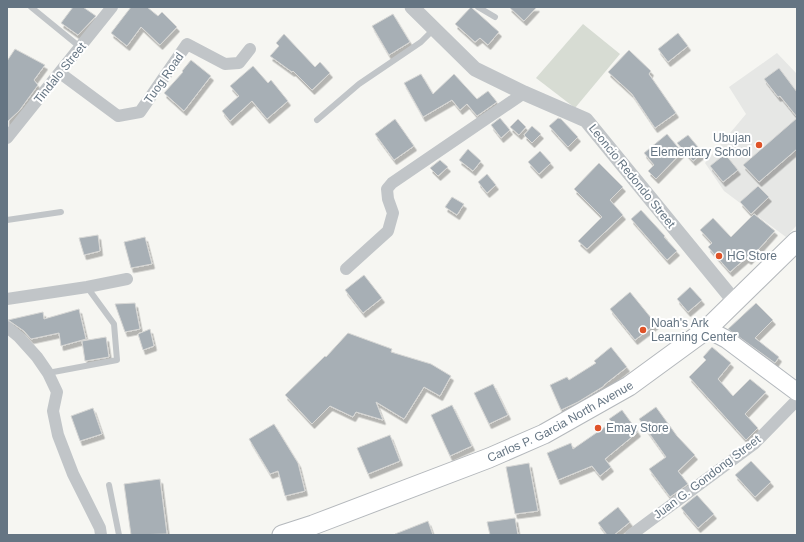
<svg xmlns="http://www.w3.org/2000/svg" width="804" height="542" viewBox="0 0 804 542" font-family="Arial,sans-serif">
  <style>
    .built { fill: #e6e7e5 }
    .green { fill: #d7dcd3 }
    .building { fill: #a7afb5; stroke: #d7d7d5; filter: url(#shadow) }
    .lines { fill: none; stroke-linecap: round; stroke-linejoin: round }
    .secondary-casing { stroke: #b3b8bd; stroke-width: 19 }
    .primary-casing { stroke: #b4b8bc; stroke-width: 21 }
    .service { stroke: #c1c5c8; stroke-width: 6 }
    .minor { stroke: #c1c5c8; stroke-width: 12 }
    .tertiary { stroke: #c1c5c8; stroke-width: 15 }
    .secondary { stroke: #fff; stroke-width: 17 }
    .primary { stroke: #fff; stroke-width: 19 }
    .poi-dot { fill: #df5328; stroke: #fff; stroke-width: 1.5 }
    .labels { text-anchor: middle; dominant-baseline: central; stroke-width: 4; stroke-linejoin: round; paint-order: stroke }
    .street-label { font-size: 12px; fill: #657583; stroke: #fff }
    .poi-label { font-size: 12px; fill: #657583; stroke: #fff; text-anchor: start }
  </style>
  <defs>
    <filter id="shadow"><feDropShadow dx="2.5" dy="4.5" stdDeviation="0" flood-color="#0004"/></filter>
  </defs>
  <rect width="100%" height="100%" fill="#f6f6f2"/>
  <path class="built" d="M777,53L796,73L797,72V225L786,237L724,191L705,163L746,114L729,87Z"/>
  <path class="green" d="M583,24L620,54L575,108L536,78Z"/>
  <path class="building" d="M73,7H83L96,16L78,35L61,23Z
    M131,7H147L158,16L162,12L177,27L160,45L141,27L127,46L111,33Z
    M471,7L499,32L488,45L480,38L475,42L455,24Z
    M509,7H537L524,21Z
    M393,14L410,42L389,55L372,26Z
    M678,33L688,46L668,62L658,49Z
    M284,34L315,67L320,62L330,73L312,90L293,71L292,72L270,56L279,46L276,43Z
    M15,49L45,65L34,80L38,85L19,111L7,122V61Z
    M629,50L651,71L649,74L676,113L655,128L632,94L608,72Z
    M191,60L211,76L184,111L164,93L183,72L182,71Z
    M253,66L268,83L271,80L288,101L267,119L252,101L230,121L222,111L239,96L230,86Z
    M779,68L797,92V117L780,96L778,97L764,79Z
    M421,74L433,94L454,74L477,99L488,91L497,102L477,116L467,104L460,110L452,100L423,117L404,83Z
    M500,118L510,130L501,138L491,125Z
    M558,118L561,119L578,137L568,147L549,126Z
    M797,118V149L759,182L743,165Z
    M395,119L414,146L394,160L375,134Z
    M518,119L526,127L519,135L510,127Z
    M532,126L541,134L532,143L524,135Z
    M667,134L682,152L656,179L648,171L654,165L644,153Z
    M688,135L703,153L693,161L677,143Z
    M468,149L481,161L473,171L459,160Z
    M540,151L551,163L539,174L528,162Z
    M725,154L738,170L723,182L710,166Z
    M440,160L448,167L438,176L430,168Z
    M599,163L623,187L610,200L623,215L587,249L578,241L602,217L574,189Z
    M487,174L496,185L487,193L478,182Z
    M758,186L769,197L751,214L740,202Z
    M452,197L464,204L457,215L445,207Z
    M641,210L665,236L664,237L677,251L667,260L631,219Z
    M754,214L775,231L749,260L746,258L730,272L708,247L712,243L700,230L713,218L731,237Z
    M98,235L100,251L84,255L79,238Z
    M145,237L152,264L131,268L124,242Z
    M364,275L382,298L363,313L345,290Z
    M690,287L702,300L688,312L677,299Z
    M630,292L656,324L635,340L610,309Z
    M135,303L140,329L125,332L115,304Z
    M756,303L773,320L755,338L779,357L775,363L728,329Z
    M79,309L86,339L61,346L59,333L31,339L24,331L8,320L43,312L44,319Z
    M150,329L154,346L143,350L138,334Z
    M348,333L392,349L391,352L431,364L451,376L440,396L424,387L404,419L376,402L383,420L356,412L353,417L330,406L312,424L285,395L325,356L326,357Z
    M106,337L109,357L85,361L82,341Z
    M611,347L627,367L604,385V386L578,402L561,410L550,385L567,377L569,380L596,363L594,361Z
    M712,347L731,363L718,379L733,396L750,379L766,392L745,414L758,428L746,440L689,377L706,360L703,357Z
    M493,384L508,415L489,424L474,393Z
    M452,405L472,446L450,456L431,415Z
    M656,407L677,436L695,455L678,471L688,484L670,497L649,469L666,457L639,419Z
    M93,408L102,434L80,441L71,416Z
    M622,410L638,432L605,459L611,467L600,476L592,466L558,480L547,453L571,443L573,449L612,422L609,419Z
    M274,424L298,463L305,491L285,496L278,471L270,474L249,439Z
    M390,435L400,461L368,474L357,448Z
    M751,461L771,482L755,497L735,475Z
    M529,463L538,511L515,514L506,467Z
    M160,479L167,534L131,535L124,484Z
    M697,495L714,514L698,528L681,508Z
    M618,507L630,522L614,535H607L598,523Z
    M515,518L518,535H490L487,522Z
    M428,521L433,535H395V534Z"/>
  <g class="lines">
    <defs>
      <path id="secondary" d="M707,329L726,339L797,392"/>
      <g id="primary">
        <path id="s1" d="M282,535L313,525L489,458L544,434L629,386L707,329L797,241"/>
      </g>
    </defs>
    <use href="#secondary" class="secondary-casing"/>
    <use href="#primary" class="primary-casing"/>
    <path class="service" d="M31,7L80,47
      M478,7L495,17
      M317,120L359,84L421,42L434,29
      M7,220L61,212
      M48,373L117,360L114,324L87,287
      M109,485L119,535"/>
    <path class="minor" d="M60,73L118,116L140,112L187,44L225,64L239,63L250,49
      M7,138L112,7
      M346,269L388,231L393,213L388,199L387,189L392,183L524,93
      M7,299L87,287L127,279
      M7,327L19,337L37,357L48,373L57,392L53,411L58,435L73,474L100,528L101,535
      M631,535L754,444L797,400"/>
    <path class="tertiary" d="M412,7L475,69L524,93L586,120L735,302"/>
    <use href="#secondary" class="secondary"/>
    <use href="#primary" class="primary"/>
  </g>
  <g class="poi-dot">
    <circle cx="759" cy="145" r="4"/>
    <circle cx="719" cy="256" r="4"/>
    <circle cx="643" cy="330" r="4"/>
    <circle cx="598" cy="428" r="4"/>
  </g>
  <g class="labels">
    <g class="street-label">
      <text transform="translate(60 73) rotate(-51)">Tindalo Street</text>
      <text transform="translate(164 78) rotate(-55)">Tuog Road</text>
      <text transform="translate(632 176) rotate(51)">Leoncio Redondo Street</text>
      <text stroke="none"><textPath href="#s1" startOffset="301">Carlos P. Garcia North Avenue</textPath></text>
      <text transform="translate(707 477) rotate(-37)">Juan G. Gondong Street</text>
    </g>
    <g class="poi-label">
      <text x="751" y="138" text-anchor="end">Ubujan<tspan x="751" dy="14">Elementary School</tspan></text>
      <text x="727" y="256">HG Store</text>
      <text x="651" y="323">Noah's Ark<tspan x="651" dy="14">Learning Center</tspan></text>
      <text x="606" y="428">Emay Store</text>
    </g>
  </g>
  <rect width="804" height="542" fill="none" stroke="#657583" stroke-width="16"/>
</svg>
